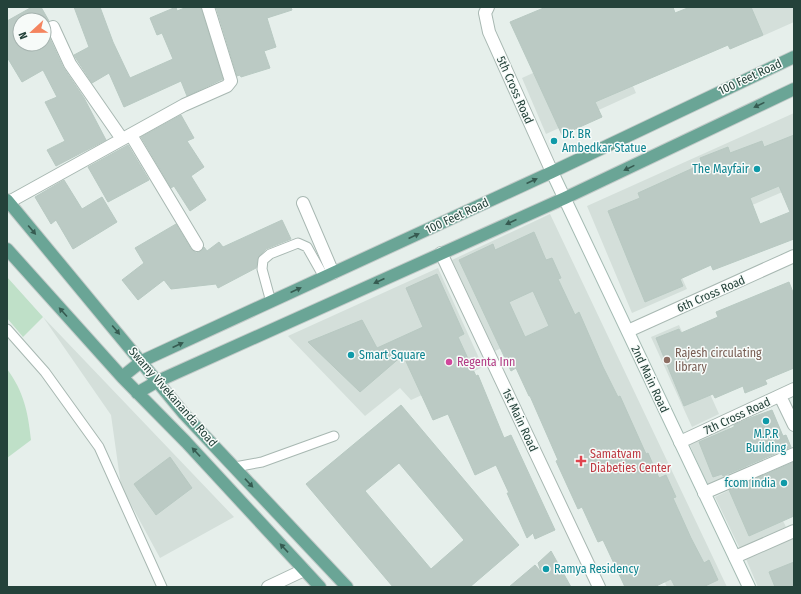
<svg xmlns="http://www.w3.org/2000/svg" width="801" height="594" viewBox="0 0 801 594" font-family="'Fira Sans Condensed',sans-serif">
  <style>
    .built { fill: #d4dfda }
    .green { fill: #bfe0c8 }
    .building { fill: #bbcac4; stroke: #b8c9c2; fill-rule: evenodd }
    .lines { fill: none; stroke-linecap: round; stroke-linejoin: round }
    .lane-casing { stroke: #a8b8b2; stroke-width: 11 }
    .street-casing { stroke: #a8b8b2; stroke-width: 14 }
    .secondary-casing { stroke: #a4bbb3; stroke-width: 14 }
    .primary-casing { stroke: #c2cac8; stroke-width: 14 }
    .lane { stroke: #fff; stroke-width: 9 }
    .street { stroke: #fff; stroke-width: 12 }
    .secondary { stroke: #fff; stroke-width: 12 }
    .primary { stroke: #6aa596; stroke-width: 12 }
    .oneway { fill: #365b51 }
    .culture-dot { fill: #0f9aa8; stroke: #f7fbf9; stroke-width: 1.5 }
    .education-dot { fill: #8d6e63; stroke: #f7fbf9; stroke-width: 1.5 }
    .hotel-dot { fill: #d1479c; stroke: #f7fbf9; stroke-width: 1.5 }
    .health-dot { fill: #e0444e; stroke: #f7fbf9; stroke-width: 1.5 }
    .labels { text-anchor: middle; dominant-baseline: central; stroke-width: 3; stroke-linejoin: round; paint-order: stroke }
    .street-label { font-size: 12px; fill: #24423a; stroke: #f7fbf9 }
    .culture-label { font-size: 12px; fill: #0d838f; stroke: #f7fbf9; text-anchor: start }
    .education-label { font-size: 12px; fill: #785e54; stroke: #f7fbf9; text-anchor: start }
    .hotel-label { font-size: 12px; fill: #b23c85; stroke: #f7fbf9; text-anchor: start }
    .health-label { font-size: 12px; fill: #be3a42; stroke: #f7fbf9; text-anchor: start }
  </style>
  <rect width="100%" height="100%" fill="#e6efeb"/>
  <path class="built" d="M742,7H794V22L756,39Z
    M612,37L636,93L546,134L522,78Z
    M794,113V187L666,242L687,289L632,313L587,206Z
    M550,214L727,587H667L544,328L495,351L452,260Z
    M438,268L483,367L411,400L400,388L365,416L288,336Z
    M43,317L234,517L160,558L121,486L111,415Z
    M679,325L719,414L692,427L651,337Z
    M729,425L748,470L708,487L689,443Z
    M761,475L786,527L740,549L715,497Z
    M794,538V587H758L746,559Z"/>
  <path class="green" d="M7,277L43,317L23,337L7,318Z
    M7,369C24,392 28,412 31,440L7,458Z"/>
  <path class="building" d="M32,7H41L49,21L46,26V30L63,67L84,98L106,140L56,166L47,150L65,141L45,102L57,97L43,70L22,82L7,57V21ZM20,20H44V44H20Z
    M74,7H100L113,42L130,78L173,59L162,33L157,35L150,18L176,7L177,11L187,7H201L223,79L187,96L181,81L124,107L109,73L92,83L77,60L74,55L89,47Z
    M216,7H291L292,10L267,18L276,47L264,51L270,68L241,77L240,75L237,76Z
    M546,7H673L675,13L690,7H751L763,35L730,49L728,45L595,102L602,117L562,135L510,22Z
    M181,115L194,138L187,141L204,167L191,176L206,200L190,211L174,186L171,188L141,137Z
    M794,135V239L713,270L711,265L680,279L683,286L645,302L608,211L640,198L638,193L702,164L700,158L728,147L730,153L762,141L764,147ZM779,186L790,212L760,224L750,198Z
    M128,145L149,180L108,202L88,167Z
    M64,180L82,209L102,197L117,222L73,249L56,220L51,224L35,197Z
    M282,220L291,239L266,249L259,256L256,268L218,288L216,284L171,289L164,280L138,300L122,280L144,263L135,248L176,224L191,249L196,253L201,251L204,247L207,251L219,242L223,247Z
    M534,232L546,260L552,258L561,278L558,279L575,315L579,312L603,367L618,397L620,396L646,454L648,453L659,478L666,475L676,497L673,498L691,538L704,563L709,560L718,580L703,587H675L671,579L654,587H625L603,540L598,542L582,507L578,509L556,461L558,460L530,396H529L516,368L511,371L459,260L493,244L495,250ZM533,291L549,326L525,337L509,302Z
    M437,274L464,334L458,337L476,376L478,375L504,438L511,435L555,530L535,539L533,533L527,538L507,493H509L496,465L475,475L448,414L433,420L403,355L360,392L308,342L362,320L377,348L423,327L406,288Z
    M789,282L794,295V368L765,380L767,384L745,393L743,386L715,398L713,394L684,406L656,338L679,329L681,333L718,317L716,312Z
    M401,405L519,545L470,587H393L306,484ZM399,463L464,540L431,569L365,491Z
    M772,410L783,436L786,435L791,447L723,476L722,474L713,477L699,442L734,427V425L750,418Z
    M170,457L192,488L156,515L134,484Z
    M794,462V516L749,536L729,490Z
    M551,551L571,587H509L535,565L541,572L538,563Z
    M794,562V587H775L769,572Z"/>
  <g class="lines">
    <defs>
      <path id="lane" d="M271,302L262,269L263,260L270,254L298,243L307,247L324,277
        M7,329L45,372L99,447L162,587
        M235,467L262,462L334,436"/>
      <path id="street" d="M488,7L485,13L489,32L552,172
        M53,27L70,64L122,139
        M131,135L197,245
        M9,202L184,105L227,86L231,81L208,7
        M303,203L333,273
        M441,253L599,587
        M628,331L794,256
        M780,396L794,425
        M680,442L794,389
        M704,493L794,454
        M735,557L794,531
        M268,587L304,570"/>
      <path id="secondary" d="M552,172L749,587"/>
      <path id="primary" d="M7,200L184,414L347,587
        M7,249L122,377L186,442L320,587
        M122,377L142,361L552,172L794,57
        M137,393L158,381L565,198L794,89"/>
    </defs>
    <use href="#lane" class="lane-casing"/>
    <use href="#street" class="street-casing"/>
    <use href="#secondary" class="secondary-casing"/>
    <use href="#primary" class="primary-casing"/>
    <use href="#lane" class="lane"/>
    <use href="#street" class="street"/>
    <use href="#secondary" class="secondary"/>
    <use href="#primary" class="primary"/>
  </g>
  <defs><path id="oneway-solid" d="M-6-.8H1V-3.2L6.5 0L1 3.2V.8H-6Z"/></defs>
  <g class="oneway">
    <use href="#oneway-solid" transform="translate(759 105) rotate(154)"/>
    <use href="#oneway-solid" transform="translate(629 168) rotate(154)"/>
    <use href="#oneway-solid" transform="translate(532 181) rotate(-25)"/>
    <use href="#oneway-solid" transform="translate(511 222) rotate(156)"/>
    <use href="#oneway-solid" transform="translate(32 230) rotate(50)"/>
    <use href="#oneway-solid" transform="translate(414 236) rotate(-25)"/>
    <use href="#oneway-solid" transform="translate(379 281) rotate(156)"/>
    <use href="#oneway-solid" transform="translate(296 290) rotate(-25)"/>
    <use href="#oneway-solid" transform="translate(63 312) rotate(-132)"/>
    <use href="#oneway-solid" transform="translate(116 330) rotate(50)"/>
    <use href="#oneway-solid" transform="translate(178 345) rotate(-25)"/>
    <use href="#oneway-solid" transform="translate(196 452) rotate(-133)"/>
    <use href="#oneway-solid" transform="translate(249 483) rotate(47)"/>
    <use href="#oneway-solid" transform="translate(284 548) rotate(-133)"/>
  </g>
  <g class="culture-dot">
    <circle cx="554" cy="141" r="4"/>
    <circle cx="757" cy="169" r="4"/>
    <circle cx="351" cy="355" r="4"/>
    <circle cx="766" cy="421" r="4"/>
    <circle cx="784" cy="483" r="4"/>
    <circle cx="546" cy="569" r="4"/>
  </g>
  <circle class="education-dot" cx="667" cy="360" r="4"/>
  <circle class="hotel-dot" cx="449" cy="362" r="4"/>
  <path class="health-dot" d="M579 455h4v4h4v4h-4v4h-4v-4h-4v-4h4z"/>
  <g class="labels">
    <g class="street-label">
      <text transform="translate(750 77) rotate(-25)">100 Feet Road</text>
      <text transform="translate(515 90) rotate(66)">5th Cross Road</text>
      <text transform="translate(457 216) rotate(-25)">100 Feet Road</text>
      <text transform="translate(711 294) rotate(-24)">6th Cross Road</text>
      <text transform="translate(650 379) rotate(65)">2nd Main Road</text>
      <text transform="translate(173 397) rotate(49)">Swamy Vivekananda Road</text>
      <text transform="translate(737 416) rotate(-25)">7th Cross Road</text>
      <text transform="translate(520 420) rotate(65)">1st Main Road</text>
    </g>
    <g class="culture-label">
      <text x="562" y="134">Dr. BR<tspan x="562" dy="14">Ambedkar Statue</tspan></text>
      <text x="749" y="169" text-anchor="end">The Mayfair</text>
      <text x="359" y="355">Smart Square</text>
      <text x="766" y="434" text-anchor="middle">M.P.R<tspan x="766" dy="14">Building</tspan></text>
      <text x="776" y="483" text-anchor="end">fcom india</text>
      <text x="554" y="569">Ramya Residency</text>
    </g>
    <g class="education-label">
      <text x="675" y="353">Rajesh circulating<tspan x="675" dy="14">library</tspan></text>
    </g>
    <g class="hotel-label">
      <text x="457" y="362">Regenta Inn</text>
    </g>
    <g class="health-label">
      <text x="590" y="454">Samatvam<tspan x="590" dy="14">Diabeties Center</tspan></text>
    </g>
  </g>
  <rect width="801" height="594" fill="none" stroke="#24423a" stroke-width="16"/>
  <g transform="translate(32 32) rotate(248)"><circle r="19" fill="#f7fbf9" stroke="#a3b1ad"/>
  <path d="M0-3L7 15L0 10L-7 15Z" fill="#f4845f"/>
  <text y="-6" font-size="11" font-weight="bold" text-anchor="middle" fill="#24423a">N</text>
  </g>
</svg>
